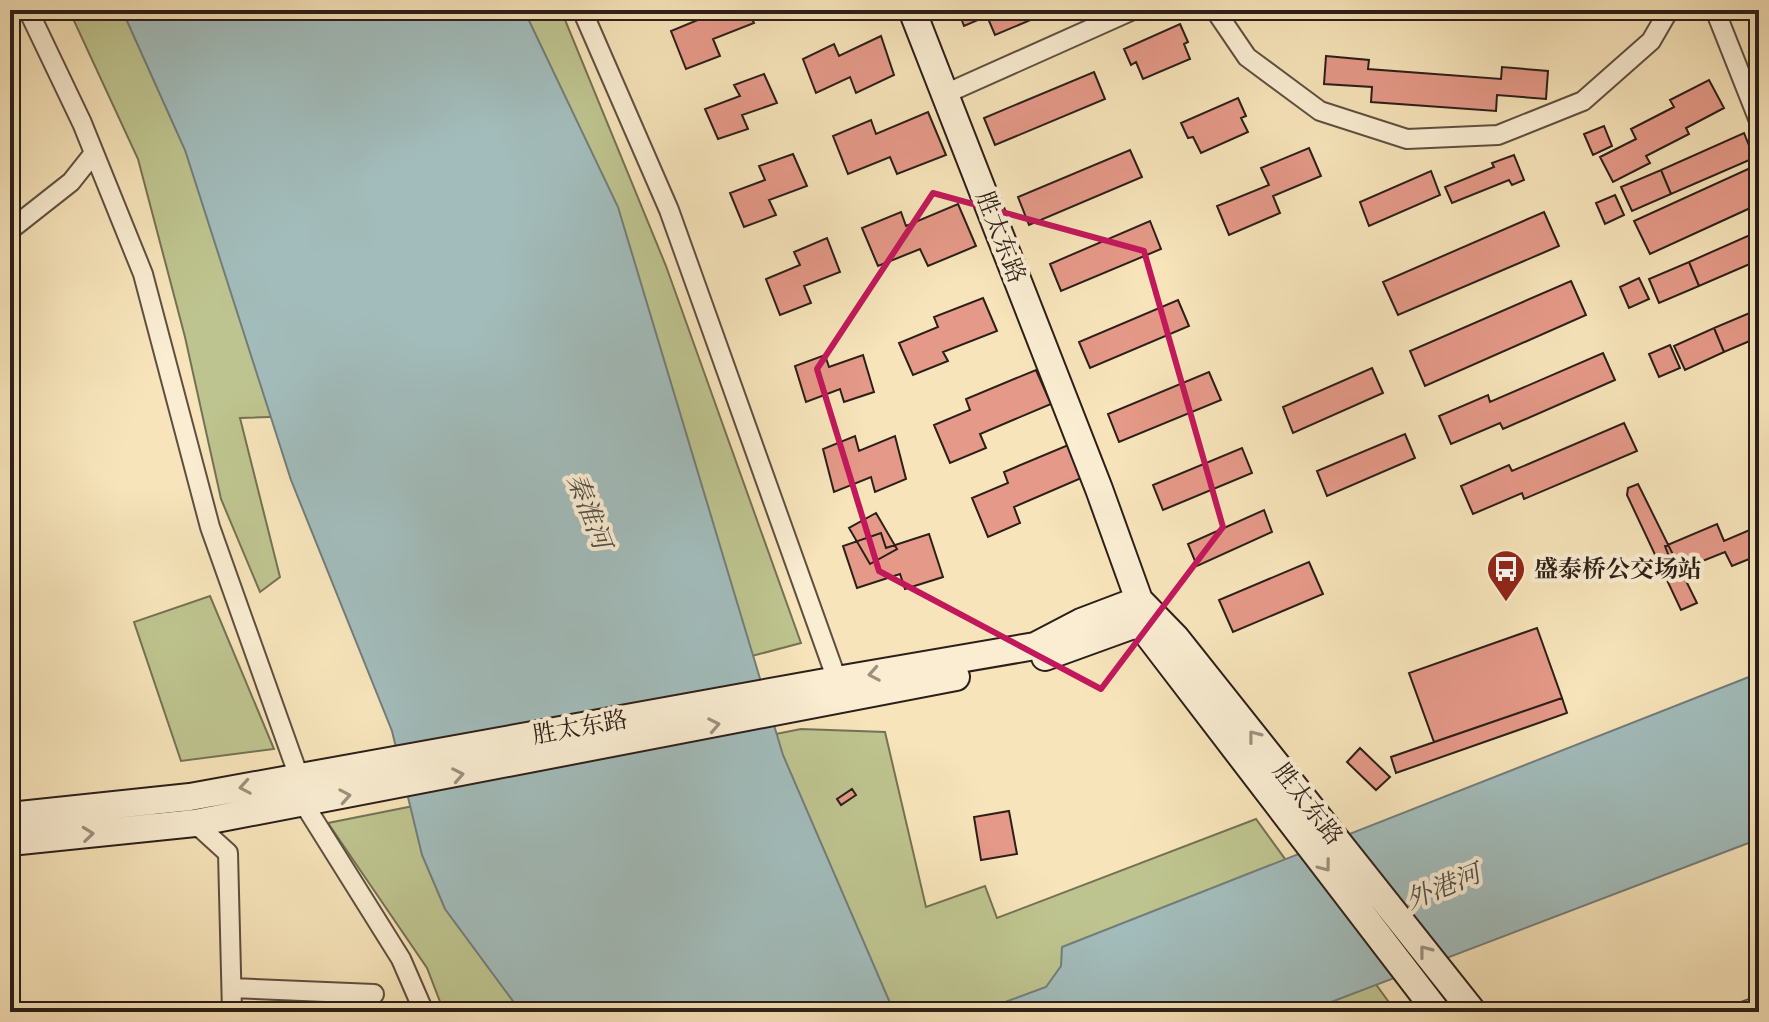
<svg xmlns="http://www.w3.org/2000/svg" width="1769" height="1022" viewBox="0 0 1769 1022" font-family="Alegreya,'Noto Serif SC',serif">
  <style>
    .green { fill: #bec48f; stroke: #747254; stroke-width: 2 }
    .water { fill: #a2bcbb; stroke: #727d7a; stroke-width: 2 }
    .building { fill: #e59988; stroke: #2b1f19; stroke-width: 2 }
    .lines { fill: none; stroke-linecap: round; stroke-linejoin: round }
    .street-casing { stroke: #5e5041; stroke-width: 22 }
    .secondary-casing { stroke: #2b1f19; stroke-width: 30 }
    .street { stroke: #faedd2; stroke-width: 18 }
    .secondary { stroke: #faedd2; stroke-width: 26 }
    .oneway { stroke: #9d907f }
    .marked { fill: none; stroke: #c2185b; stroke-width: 6; stroke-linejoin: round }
    .labels { text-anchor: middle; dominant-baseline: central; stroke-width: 8; stroke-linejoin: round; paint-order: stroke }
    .street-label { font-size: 24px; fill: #2b1f19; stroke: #faedd2 }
    .poi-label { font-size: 24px; font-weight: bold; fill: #2b1f19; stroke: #faedd2; text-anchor: start }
    .water-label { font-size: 26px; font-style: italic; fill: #4f4e4a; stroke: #faedd2 }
  </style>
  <rect width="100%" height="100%" fill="#f7e4ba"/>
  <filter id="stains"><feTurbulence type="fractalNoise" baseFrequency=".0025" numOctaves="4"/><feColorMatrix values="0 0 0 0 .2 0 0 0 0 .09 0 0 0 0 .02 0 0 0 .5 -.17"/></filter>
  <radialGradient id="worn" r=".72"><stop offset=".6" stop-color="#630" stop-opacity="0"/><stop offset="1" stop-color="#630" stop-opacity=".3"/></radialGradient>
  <path class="green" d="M69,10H561L666,266L801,643L737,660L648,405L240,418L280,577L260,592L221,499L185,337L138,159Z
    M210,596L274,749L181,761L134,622Z
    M801,729L885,732L926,907L985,886L997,918L1256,819L1396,1012H444L427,968L328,823Z"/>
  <path class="water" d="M122,10H524L618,207L783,755L894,1012H521L445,909L422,855L392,731L291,480L185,150Z
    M1759,673V839L1305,1012H978L1046,987L1061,966L1062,947Z"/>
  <path class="building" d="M708,10H748L754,23L713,39L720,56L686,69L671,31L710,15Z
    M958,10H1054L995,35L987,16L964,26Z
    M1500,10H1565V15Z
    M1180,24L1188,42L1184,44L1190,59L1143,79L1136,62L1131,65L1124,49Z
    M881,36L894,75L856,93L850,77L816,93L803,59L834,44L839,56Z
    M1326,56L1369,60L1368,69L1501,79L1502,67L1548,71L1546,99L1497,95L1496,111L1371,102L1372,87L1324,84Z
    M1094,72L1105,99L995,145L984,118Z
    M764,74L777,103L742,115L748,129L718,139L705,109L740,96L734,85Z
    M1709,80L1724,108L1686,128L1689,134L1646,156L1650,163L1613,182L1600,157L1636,139L1631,129L1674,107L1670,100Z
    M1238,98L1246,116L1241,118L1248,132L1201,153L1193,137L1188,138L1181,123Z
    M928,112L946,155L897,174L890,157L848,174L833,136L871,120L876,134Z
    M1604,126L1612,146L1593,155L1584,134Z
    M1744,133L1754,158L1671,194L1661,170Z
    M1309,148L1321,176L1273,196L1280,213L1229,235L1217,206L1269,185L1261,168Z
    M1130,150L1142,177L1029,225L1018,197Z
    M793,154L807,186L769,200L776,215L744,227L730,193L765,180L759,166Z
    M1514,155L1524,180L1512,185L1509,180L1452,203L1445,187L1494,167L1492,163Z
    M1759,164V204L1650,254L1634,221Z
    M1661,170L1671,194L1632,211L1621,187Z
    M1431,171L1440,195L1369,226L1360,202Z
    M1615,195L1624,215L1605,224L1596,203Z
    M958,204L976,246L928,266L920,249L878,266L862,228L901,212L906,226Z
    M1544,212L1559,246L1398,315L1383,282Z
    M1150,221L1161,249L1061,291L1050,264Z
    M1759,231V260L1699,286L1689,262Z
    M827,238L840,272L804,286L811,303L780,315L766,279L800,265L794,252Z
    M1689,262L1699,286L1659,303L1649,279Z
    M1639,278L1649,299L1629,308L1620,287Z
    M1571,281L1586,315L1425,386L1410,351Z
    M983,298L997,331L943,352L948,361L913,375L899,343L938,327L934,317Z
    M1178,300L1189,326L1090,368L1079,342Z
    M1759,309V337L1724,352L1714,328Z
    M1714,328L1724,352L1685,370L1674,346Z
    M1670,345L1680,368L1659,377L1649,354Z
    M1603,353L1615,380L1503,429L1500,423L1451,444L1439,416L1488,395L1490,402Z
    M825,355L829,367L863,355L874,392L844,402L840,389L806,402L795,366Z
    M1372,368L1383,393L1293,433L1283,407Z
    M1036,370L1051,404L980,434L986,448L950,463L934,425L970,410L966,399Z
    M1209,372L1221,400L1119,442L1108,414Z
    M1624,423L1637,451L1524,499L1522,493L1473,514L1461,486L1509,465L1512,471Z
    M1405,434L1415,458L1327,496L1317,471Z
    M855,436L859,451L895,436L906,479L875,492L871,477L834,492L823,449Z
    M1073,443L1086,476L1014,507L1020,523L988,537L972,498L1008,483L1004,472Z
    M1242,448L1252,473L1163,510L1153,485Z
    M1638,484L1697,603L1681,610L1627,495L1628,488Z
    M1264,510L1272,532L1197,566L1188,544Z
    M876,513L897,549L870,564L849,528Z
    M1717,524L1724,541L1759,526V555L1732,566L1725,552L1675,572L1665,546Z
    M881,533L886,548L929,534L943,577L905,589L900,574L857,588L843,546Z
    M1309,562L1323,594L1233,632L1219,600Z
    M1537,628L1562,698L1434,742L1409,673Z
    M1562,698L1567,713L1396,773L1391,757Z
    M1360,748L1390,777L1376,790L1347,762Z
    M852,789L856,795L841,805L837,799Z
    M1009,811L1017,854L981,860L974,817Z"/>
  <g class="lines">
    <defs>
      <path id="street" d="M28,10L82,123L143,274L210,527L299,777
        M582,10L669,210L837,680L839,690
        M1215,10L1247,57L1320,111L1407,139L1498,135L1583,101L1651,41L1669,10
        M1715,10L1759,121
        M945,94L1133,10
        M10,230L71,182L94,153
        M304,804L401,959L424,1012
        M195,823L228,853L232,1012
        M232,988L374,994
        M1742,1012L1759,1006"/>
      <path id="secondary" d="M912,10L1099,489L1139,600V623L1437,1012
        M1045,657L1139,623
        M10,816L190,797L837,680L1035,646L1081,622L1139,600L1176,638L1473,1012
        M10,842L195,823L956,677"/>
    </defs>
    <use href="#street" class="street-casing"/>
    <use href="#secondary" class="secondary-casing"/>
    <use href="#street" class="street"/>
    <use href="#secondary" class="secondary"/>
  </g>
  <defs><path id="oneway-chevron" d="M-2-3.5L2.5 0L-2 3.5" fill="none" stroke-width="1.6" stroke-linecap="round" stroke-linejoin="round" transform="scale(2)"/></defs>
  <g class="oneway">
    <use href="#oneway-chevron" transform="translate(874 674) rotate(170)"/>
    <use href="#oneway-chevron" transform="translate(714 725) rotate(-11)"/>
    <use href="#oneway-chevron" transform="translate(1254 736) rotate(-128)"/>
    <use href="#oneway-chevron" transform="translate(458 775) rotate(-11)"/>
    <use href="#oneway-chevron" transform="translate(245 787) rotate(170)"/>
    <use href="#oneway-chevron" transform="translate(345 796) rotate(-10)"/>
    <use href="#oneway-chevron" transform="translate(88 834) rotate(-6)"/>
    <use href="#oneway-chevron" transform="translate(1325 866) rotate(53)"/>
    <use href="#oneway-chevron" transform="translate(1425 951) rotate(-128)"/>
  </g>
  <path class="marked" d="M933,193L1144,251L1223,527L1101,689L879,571L817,369Z"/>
  <defs>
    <symbol id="bus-pin" viewBox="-11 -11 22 30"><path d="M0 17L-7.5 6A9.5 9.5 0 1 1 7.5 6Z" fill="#8f2418" stroke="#faedd2"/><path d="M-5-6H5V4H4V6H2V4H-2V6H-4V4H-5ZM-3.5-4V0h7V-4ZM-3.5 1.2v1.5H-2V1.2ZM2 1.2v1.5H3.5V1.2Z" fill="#fff"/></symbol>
  </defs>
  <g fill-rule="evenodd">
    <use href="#bus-pin" x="1484" y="547" width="44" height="60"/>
  </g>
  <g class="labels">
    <g class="street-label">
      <text transform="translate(1001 237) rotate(69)">胜太东路</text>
      <text transform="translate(580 727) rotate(-10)">胜太东路</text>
      <text transform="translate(1308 804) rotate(52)">胜太东路</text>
    </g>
    <g class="poi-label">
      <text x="1534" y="569">盛泰桥公交场站</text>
    </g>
    <g class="water-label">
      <text transform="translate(589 511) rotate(69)">秦淮河</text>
      <text transform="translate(1443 887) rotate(-22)">外港河</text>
    </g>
  </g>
  <rect width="1769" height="1022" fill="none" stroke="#f7e4ba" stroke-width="40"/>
  <rect x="12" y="12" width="1745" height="998" fill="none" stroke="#2b1f19" stroke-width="4"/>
  <rect x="20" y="20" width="1729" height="982" fill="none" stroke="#2b1f19" stroke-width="2"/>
  <rect width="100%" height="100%" filter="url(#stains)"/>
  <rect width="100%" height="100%" fill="url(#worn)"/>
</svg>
